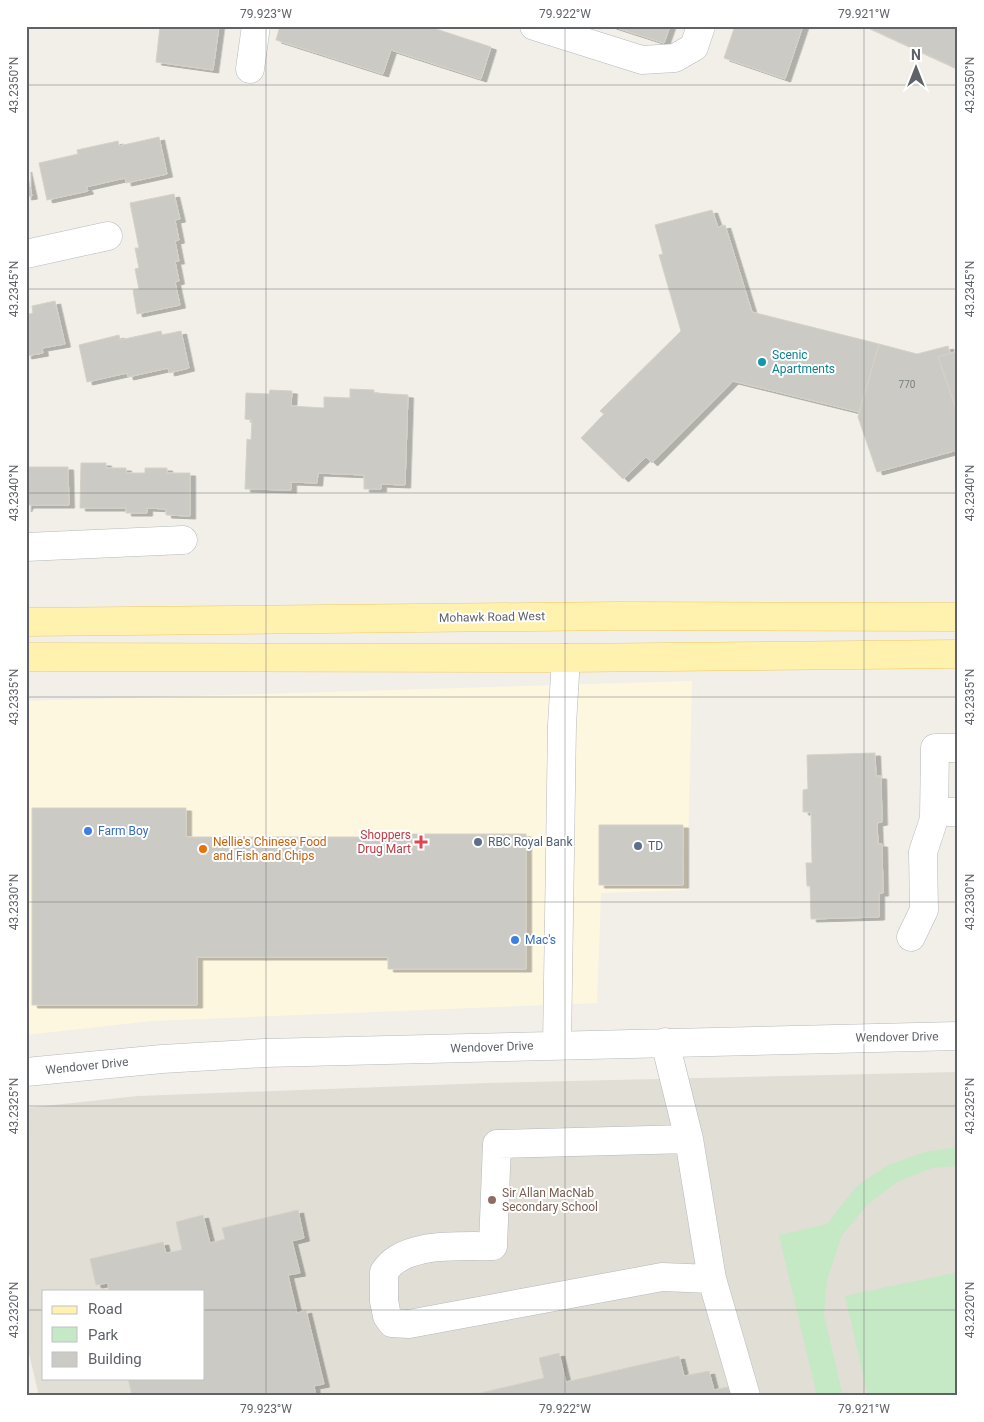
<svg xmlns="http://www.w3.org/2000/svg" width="984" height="1422" viewBox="0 0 984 1422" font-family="Roboto,sans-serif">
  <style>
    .commercial { fill: #fef7e0 }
    .education { fill: #e1ded6; fill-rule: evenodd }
    .green { fill: #c5e8c5 }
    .building { fill: #cccac5; stroke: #d6d1c6; filter: url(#shadow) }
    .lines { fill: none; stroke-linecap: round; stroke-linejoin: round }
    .minor-casing { stroke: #b5b8bc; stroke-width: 29 }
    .major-casing { stroke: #f2c960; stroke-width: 29 }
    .minor { stroke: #fff; stroke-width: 28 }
    .major { stroke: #fff2af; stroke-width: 28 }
    .ticks { fill: none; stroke: #5f6368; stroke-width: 1; stroke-opacity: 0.45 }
    .culture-dot { fill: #0f9aa8; stroke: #fff; stroke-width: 2 }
    .shop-dot { fill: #3f7fe0; stroke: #fff; stroke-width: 2 }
    .health-dot { fill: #e0444e; stroke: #fff; stroke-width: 2 }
    .service-dot { fill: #5c6f8a; stroke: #fff; stroke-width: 2 }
    .food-dot { fill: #e8710a; stroke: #fff; stroke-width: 2 }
    .education-dot { fill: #8d6e63; stroke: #fff; stroke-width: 2 }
    .labels { text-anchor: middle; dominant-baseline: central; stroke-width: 4; stroke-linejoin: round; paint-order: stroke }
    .number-label { font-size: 10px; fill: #7a7d7f }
    .culture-label { font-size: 12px; fill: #0d838f; stroke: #fff; text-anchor: start }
    .street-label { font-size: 12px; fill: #5f6368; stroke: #fff }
    .shop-label { font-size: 12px; fill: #366cbe; stroke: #fff; text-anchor: start }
    .health-label { font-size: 12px; fill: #be3a42; stroke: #fff; text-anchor: end }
    .food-label { font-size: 12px; fill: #c56008; stroke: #fff; text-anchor: start }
    .service-label { font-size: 12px; fill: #4e5e75; stroke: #fff; text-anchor: start }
    .education-label { font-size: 12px; fill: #785e54; stroke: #fff; text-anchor: start }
    .neatline { fill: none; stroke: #5f6368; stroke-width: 2 }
    .ticks-label { font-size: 12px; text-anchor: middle; fill: #5f6368 }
  </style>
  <defs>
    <filter id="shadow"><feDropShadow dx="5.5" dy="3" stdDeviation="0" flood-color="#0004"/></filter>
  </defs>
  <rect width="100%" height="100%" fill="#f1efe8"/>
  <path class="commercial" d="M692,681L687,890L601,893L597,1003L152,1021L26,1035V701Z"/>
  <path class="education" d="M958,1072V1396H39L26,1341V1108L138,1096L488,1083ZM44,1291H204V1378H44Z"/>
  <path class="green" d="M958,1147V1166L932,1168L897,1182L868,1204L842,1235L827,1280L824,1315L843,1396H817L779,1235L827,1224L857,1186L888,1165L925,1152Z
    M958,1272V1396H868L845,1296Z"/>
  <path class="building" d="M160,26H219L213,70L156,62Z
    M280,26H427L491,47L481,79L391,50L383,74L276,40Z
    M611,26H670L664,43Z
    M735,26H803L785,79L724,58Z
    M865,26H958V69Z
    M159,137L167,174L126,183L125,178L86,187L88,191L47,200L39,163L78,154L77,150L118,141L119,146Z
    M26,169L32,196L26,197Z
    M174,194L180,219L175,220L179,240L175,241L179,261H175L179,281L175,282L180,305L137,314L133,290L139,289L135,269L139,268L135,248H139L130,203Z
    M712,210L718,227L725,225L752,312L879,344L859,412L733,381L652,463L646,457L623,479L581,438L604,414L600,411L681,331L659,255L663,254L655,225Z
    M55,301L65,344L42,348L43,353L26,356V315L33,313L32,306Z
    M161,331L162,335L181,331L189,368L169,373L168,368L128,377L127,373L87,382L79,345L119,335L120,340Z
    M879,344L917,354L948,346L950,353L938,357L958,415V450L877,472L858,417Z
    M958,351V415L938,357Z
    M350,389L374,390V393L408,395L405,485L381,484V489H364V475L318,473L317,483L291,482V490L245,489L247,439L251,440L252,420L245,419L246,393L269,394L270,390L292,391L291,406L324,408V397L350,398Z
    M81,463H106V468H126V473H145V468H167V473H190V516L166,515V509L147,508V513H126V508H80Z
    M26,467H68L69,505H28L26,509Z
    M875,753L876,776H881L882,822L877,823L878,844H882L883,893H879V917L811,919L810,886H807L806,863H812L811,812H803V790L808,789L807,755Z
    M32,808H186V837H386V834H526V969H388V957H197V1005H32Z
    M599,825H683V885H599Z
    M298,1210L304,1238L292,1241L300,1273L288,1275L297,1313L306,1310L324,1384L314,1386L316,1396H132L128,1378H204V1291H109L108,1283L96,1285L90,1259L163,1242L166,1253L182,1250L176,1222L203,1215L210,1243L225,1239L222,1228Z
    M559,1353L566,1382L679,1356L684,1376L709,1371L714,1390L728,1387L730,1396H468L544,1378L539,1358Z"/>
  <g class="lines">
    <defs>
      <path id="minor" d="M534,26L642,60L675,58L694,47L701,26
        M250,69L256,26
        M26,254L108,236
        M26,547L183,540
        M934,812H958
        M911,937L924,910L923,852L934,819L935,748H958
        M665,1042L689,1139L712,1279L746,1396
        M557,1045L562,725L566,658
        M26,1072L162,1059L265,1053L958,1036
        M689,1139L497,1144L493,1246C459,1247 404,1241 384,1272V1301L387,1316L392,1323L409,1324L662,1277L712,1279"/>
      <path id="major" d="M26,622L620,616L958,617
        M26,657L566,658L958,654"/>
    </defs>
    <use href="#minor" class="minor-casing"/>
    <use href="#major" class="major-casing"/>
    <use href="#minor" class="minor"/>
    <use href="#major" class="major"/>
  </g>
  <path class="ticks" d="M266,26V1396M565,26V1396M864,26V1396M26,85H958M26,289H958M26,493H958M26,697H958M26,902H958M26,1106H958M26,1310H44M204,1310H958"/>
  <circle class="culture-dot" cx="762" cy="362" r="5"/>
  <g class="shop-dot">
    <circle cx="88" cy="831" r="5"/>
    <circle cx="515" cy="940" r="5"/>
  </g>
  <path class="health-dot" d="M418.5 834.5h5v5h5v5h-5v5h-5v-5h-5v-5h5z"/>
  <g class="service-dot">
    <circle cx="478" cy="842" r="5"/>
    <circle cx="638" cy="846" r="5"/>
  </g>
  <circle class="food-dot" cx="203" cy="849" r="5"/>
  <circle class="education-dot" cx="492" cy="1200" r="5"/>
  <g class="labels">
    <g class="number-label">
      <text x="907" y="384">770</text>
    </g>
    <g class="culture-label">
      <text x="772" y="355">Scenic<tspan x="772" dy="14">Apartments</tspan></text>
    </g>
    <g class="street-label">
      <text transform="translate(492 617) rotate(-1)">Mohawk Road West</text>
      <text transform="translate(897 1037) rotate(-1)">Wendover Drive</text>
      <text transform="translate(492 1047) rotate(-2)">Wendover Drive</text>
      <text transform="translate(87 1066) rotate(-6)">Wendover Drive</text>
    </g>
    <g class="shop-label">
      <text x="98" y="831">Farm Boy</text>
      <text x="525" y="940">Mac's</text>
    </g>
    <g class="health-label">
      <text x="411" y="835">Shoppers<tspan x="411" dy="14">Drug Mart</tspan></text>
    </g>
    <g class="food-label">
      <text x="213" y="842">Nellie's Chinese Food<tspan x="213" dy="14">and Fish and Chips</tspan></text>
    </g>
    <g class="service-label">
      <text x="488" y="842">RBC Royal Bank</text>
      <text x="648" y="846">TD</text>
    </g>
    <g class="education-label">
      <text x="502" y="1193">Sir Allan MacNab<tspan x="502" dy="14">Secondary School</tspan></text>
    </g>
  </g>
  <rect width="984" height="1422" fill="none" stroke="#ffffff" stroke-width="55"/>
  <rect x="42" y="1290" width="162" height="90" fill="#ffffff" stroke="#bfc1c3"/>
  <rect x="52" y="1306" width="25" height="8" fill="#fff2af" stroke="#bfc1c3"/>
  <text x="88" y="1314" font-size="15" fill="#5f6368">Road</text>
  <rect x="52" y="1327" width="25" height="15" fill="#c5e8c5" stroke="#bfc1c3"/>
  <text x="88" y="1340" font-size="15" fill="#5f6368">Park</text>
  <rect x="52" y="1352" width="25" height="15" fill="#cccac5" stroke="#bfc1c3"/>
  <text x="88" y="1364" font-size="15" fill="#5f6368">Building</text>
  <g transform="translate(916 68)" stroke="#ffffff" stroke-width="4" paint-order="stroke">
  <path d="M0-4L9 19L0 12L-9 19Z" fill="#5f6368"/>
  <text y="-8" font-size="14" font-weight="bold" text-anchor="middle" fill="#5f6368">N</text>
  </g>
  <rect x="28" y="28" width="928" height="1366" class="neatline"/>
  <g class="ticks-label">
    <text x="266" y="18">79.923°W</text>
    <text x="565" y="18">79.922°W</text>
    <text x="864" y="18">79.921°W</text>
    <text transform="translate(14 85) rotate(-90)" y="4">43.2350°N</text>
    <text transform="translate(970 85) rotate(-90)" y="4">43.2350°N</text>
    <text transform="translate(14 289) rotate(-90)" y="4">43.2345°N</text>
    <text transform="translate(970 289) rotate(-90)" y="4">43.2345°N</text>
    <text transform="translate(14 493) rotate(-90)" y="4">43.2340°N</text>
    <text transform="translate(970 493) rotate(-90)" y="4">43.2340°N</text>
    <text transform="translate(14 697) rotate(-90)" y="4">43.2335°N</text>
    <text transform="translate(970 697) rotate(-90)" y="4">43.2335°N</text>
    <text transform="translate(14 902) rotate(-90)" y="4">43.2330°N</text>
    <text transform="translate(970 902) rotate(-90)" y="4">43.2330°N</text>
    <text transform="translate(14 1106) rotate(-90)" y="4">43.2325°N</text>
    <text transform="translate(970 1106) rotate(-90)" y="4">43.2325°N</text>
    <text transform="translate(14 1310) rotate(-90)" y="4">43.2320°N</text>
    <text transform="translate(970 1310) rotate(-90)" y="4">43.2320°N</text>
    <text x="266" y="1413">79.923°W</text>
    <text x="565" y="1413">79.922°W</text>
    <text x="864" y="1413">79.921°W</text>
  </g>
</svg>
